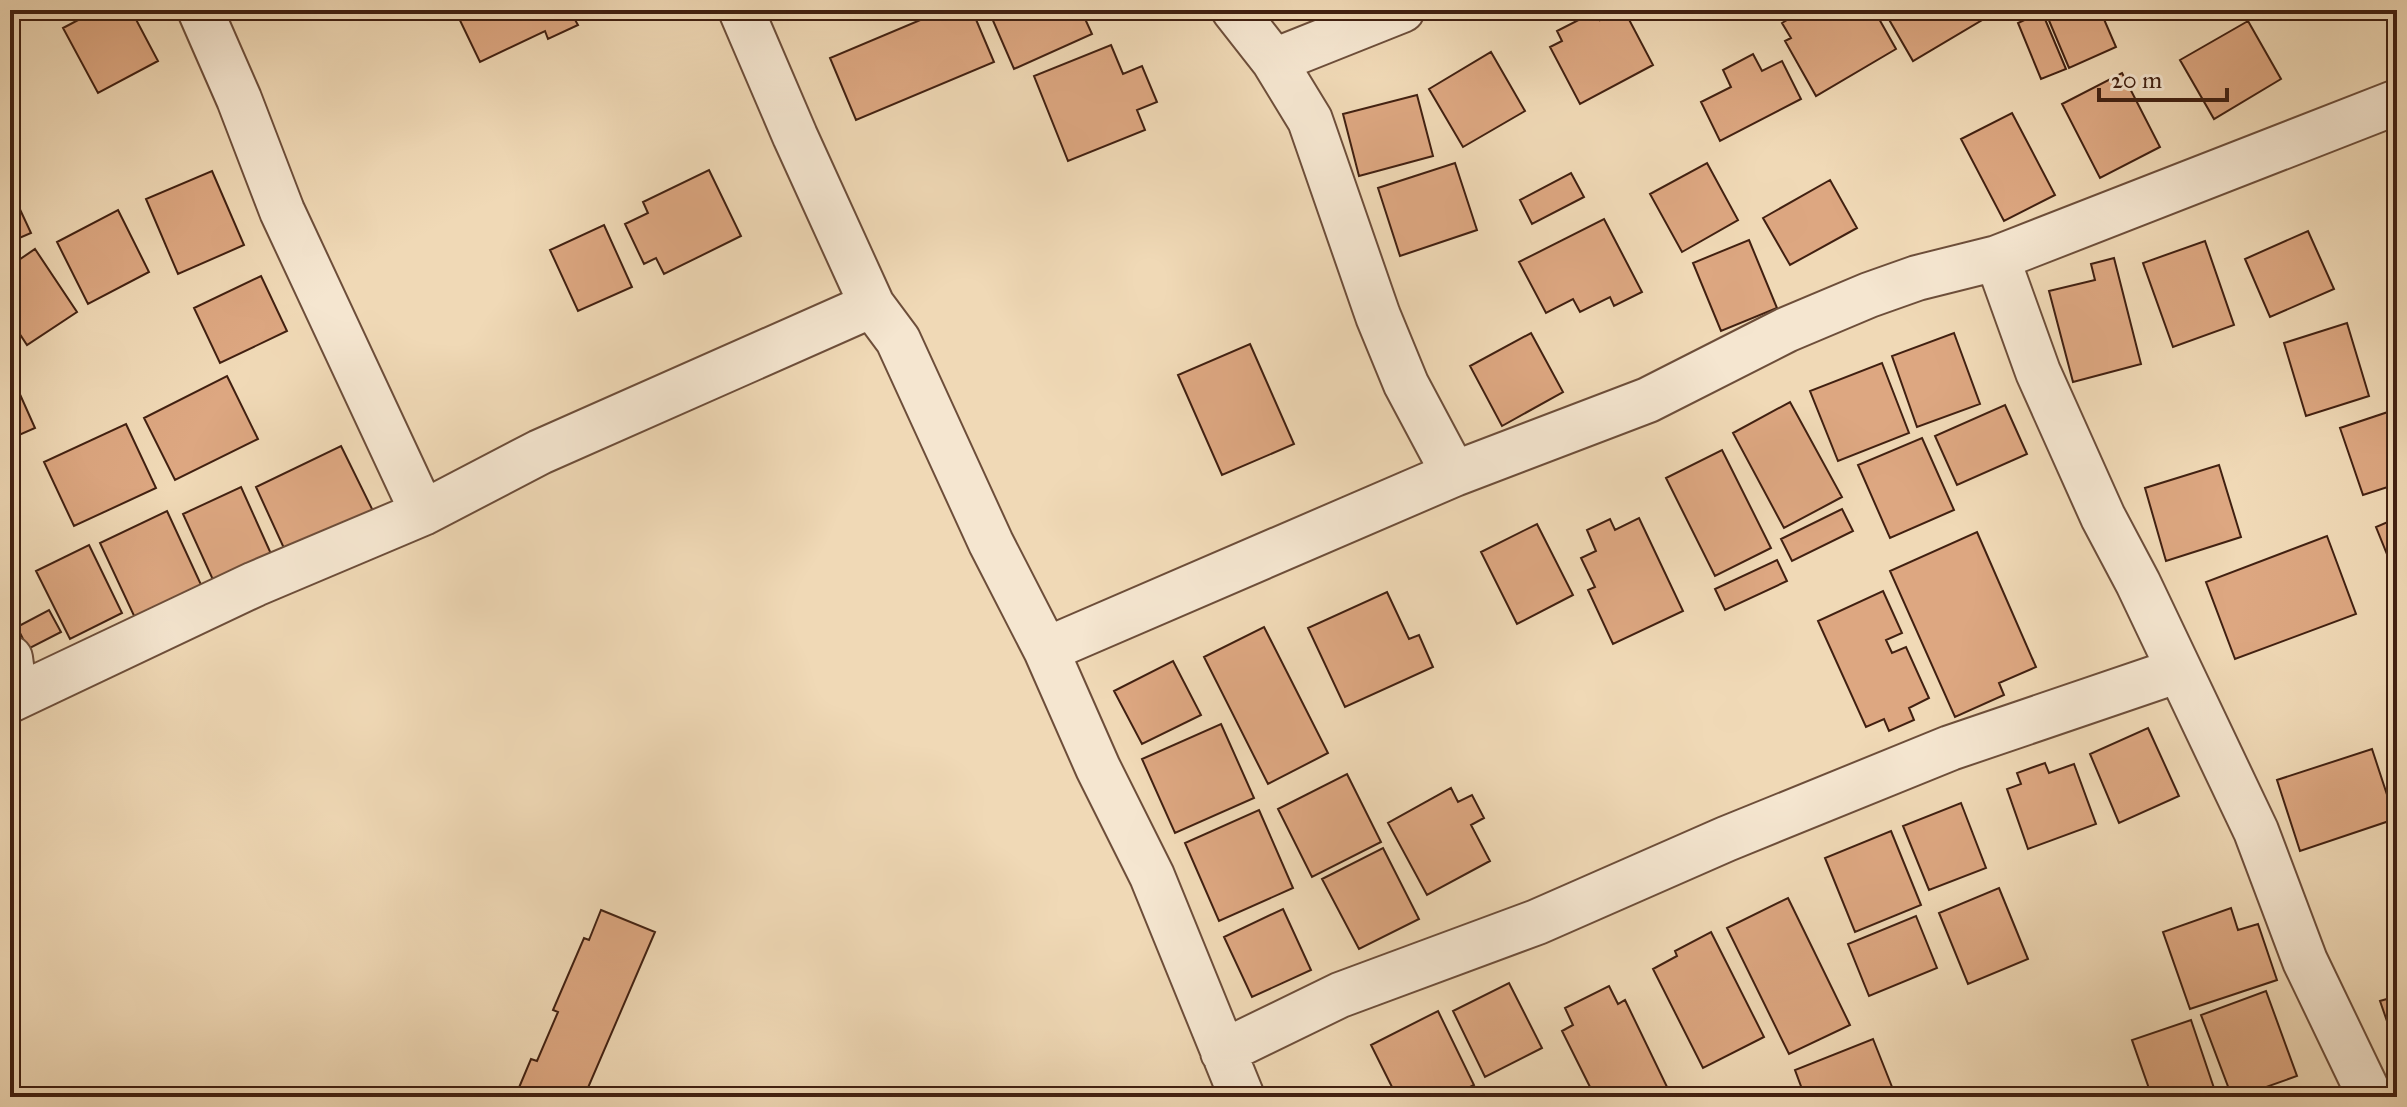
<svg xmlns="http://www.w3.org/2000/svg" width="2407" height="1107" viewBox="0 0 2407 1107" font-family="'IM FELL Great Primer',serif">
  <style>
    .building { fill: #dda781; stroke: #412011; stroke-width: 2 }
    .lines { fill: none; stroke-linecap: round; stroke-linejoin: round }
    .minor-casing { stroke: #6d4e3a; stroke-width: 48 }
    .minor { stroke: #f5e6d0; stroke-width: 44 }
  </style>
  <rect width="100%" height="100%" fill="#f0d9b6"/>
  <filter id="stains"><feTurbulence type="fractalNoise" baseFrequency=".0025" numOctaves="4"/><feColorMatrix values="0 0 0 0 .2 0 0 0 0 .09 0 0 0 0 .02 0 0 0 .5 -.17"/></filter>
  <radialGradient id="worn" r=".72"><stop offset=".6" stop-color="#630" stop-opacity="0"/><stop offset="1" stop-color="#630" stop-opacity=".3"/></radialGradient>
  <path class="building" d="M10,10H27L10,23Z
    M97,10H131L158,61L98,93L63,28Z
    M455,10H590L574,18L578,25L548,39L545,31L480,62Z
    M944,10H972L994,62L856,120L830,58Z
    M1004,10H1081L1092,34L1014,69L991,16Z
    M1619,10H1624L1653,65L1580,104L1550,47L1562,41L1557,31L1596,11L1600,20Z
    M1804,10H1874L1896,49L1816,96L1785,41L1791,38L1782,23Z
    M1897,10H1999L1913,61L1887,16Z
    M2048,10H2100L2116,47L2069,68L2045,11Z
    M2042,12L2066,69L2041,79L2018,23Z
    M2248,21L2281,79L2214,119L2180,60Z
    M1111,45L1123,74L1142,66L1157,102L1137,110L1145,130L1068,161L1034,76Z
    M1491,52L1525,111L1463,147L1429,89Z
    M1753,54L1762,71L1782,61L1801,99L1720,141L1701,102L1731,87L1723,70Z
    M2122,73L2160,147L2100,178L2062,104Z
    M1417,95L1433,156L1359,176L1343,114Z
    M2012,113L2055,195L2004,221L1961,139Z
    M1455,163L1477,230L1400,256L1378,188Z
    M1707,163L1738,220L1682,252L1650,194Z
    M709,170L741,236L664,274L656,258L644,264L625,224L648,213L643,202Z
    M212,171L244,245L178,274L146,199Z
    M1571,173L1584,197L1532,224L1520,200Z
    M1830,180L1857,228L1790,265L1763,218Z
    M10,188L31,233L10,242Z
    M118,210L149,272L88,304L57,242Z
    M1604,219L1642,292L1614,306L1610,297L1580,312L1573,299L1546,313L1519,262Z
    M604,225L632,287L578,311L550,250Z
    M2308,231L2334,289L2270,317L2245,259Z
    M1749,240L1777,308L1721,331L1693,263Z
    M2205,241L2234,325L2173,347L2143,263Z
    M35,249L77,312L27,345L10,319V266Z
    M2114,258L2141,364L2073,382L2049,291L2095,280L2091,264Z
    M261,276L287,331L220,363L194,308Z
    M2347,323L2369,396L2306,416L2284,343Z
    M1531,333L1563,392L1502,426L1470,366Z
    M1954,333L1980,404L1917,427L1892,356Z
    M1250,344L1294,444L1222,475L1178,375Z
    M1882,363L1909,433L1838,461L1810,391Z
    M10,372L35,428L10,439Z
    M227,376L258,439L175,480L144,418Z
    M1790,402L1842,497L1784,528L1733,433Z
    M2005,405L2027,454L1957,485L1935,436Z
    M2397,409V484L2363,495L2340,428Z
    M126,424L156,488L74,526L44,462Z
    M1922,438L1954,510L1890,538L1858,465Z
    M341,446L375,515L288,557L256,487Z
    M1722,450L1771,548L1715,576L1666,478Z
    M2219,465L2241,537L2166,561L2145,488Z
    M241,487L272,556L214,582L183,514Z
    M1842,509L1853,531L1792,561L1781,539Z
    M167,511L203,589L136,620L100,543Z
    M1639,518L1683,611L1613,644L1588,590L1595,587L1581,558L1596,551L1587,530L1610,519L1615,530Z
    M2397,518V579L2376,527Z
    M1537,524L1573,595L1517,624L1481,552Z
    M1977,532L2036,667L1999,683L2004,695L1955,717L1890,571Z
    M2327,536L2356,614L2235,659L2206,582Z
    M89,545L122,613L70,639L36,571Z
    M1777,560L1787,581L1725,610L1715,589Z
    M1883,591L1902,633L1886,640L1892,653L1906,647L1929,698L1909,708L1914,720L1889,731L1884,719L1866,727L1818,621Z
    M1387,592L1409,639L1419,635L1433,667L1345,707L1308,628Z
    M49,610L61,632L28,649L17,627Z
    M1264,627L1328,753L1268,784L1204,657Z
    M1173,661L1201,715L1142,744L1114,691Z
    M1221,724L1254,798L1175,833L1142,759Z
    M2148,728L2179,796L2119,823L2090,754Z
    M2372,749L2395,819L2300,851L2277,780Z
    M2045,763L2049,773L2074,764L2096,824L2028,849L2007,789L2021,784L2017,773Z
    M1347,774L1381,842L1312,877L1278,809Z
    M1451,788L1458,802L1472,795L1484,818L1471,825L1490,861L1427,895L1388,823Z
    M1961,803L1986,868L1929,890L1903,826Z
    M1259,810L1293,888L1219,921L1185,843Z
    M1891,831L1921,905L1855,932L1825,858Z
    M1383,848L1419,919L1359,949L1322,879Z
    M1999,888L2028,959L1968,984L1939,913Z
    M1788,898L1850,1025L1789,1054L1727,928Z
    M2231,908L2238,930L2258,924L2277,980L2190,1009L2163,932Z
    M1283,909L1311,970L1252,997L1224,937Z
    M601,910L655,932L584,1097H515L531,1059L537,1061L558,1012L553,1010L584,938L589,940Z
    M1916,916L1937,968L1869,996L1848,944Z
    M1711,932L1764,1037L1703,1068L1653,969L1677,956L1675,951Z
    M1509,983L1542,1048L1485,1077L1453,1011Z
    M1609,986L1618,1004L1625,1000L1669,1091L1656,1097H1595L1562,1031L1573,1025L1565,1008Z
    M2266,991L2297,1076L2238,1097H2232L2201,1015Z
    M2397,996V1050L2380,1001Z
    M1438,1011L1474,1085L1450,1097H1397L1371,1045Z
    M2191,1020L2217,1097H2152L2132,1040Z
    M1873,1039L1896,1097H1805L1795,1070Z"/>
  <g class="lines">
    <defs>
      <path id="minor" d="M200,10L239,99L282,211L423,513
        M741,10L795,136L872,305L898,340L991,543L1046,650L1098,768L1152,876L1242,1097
        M1234,10L1274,61L1310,120L1378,316L1406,384L1454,474
        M1274,61L1402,10
        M1997,258L2038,372L2103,517L2138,583L2256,831L2305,961L2367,1090L2368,1097
        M1046,650L1454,474L1648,400L1786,330L1869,295L1917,278L1997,258L2397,102
        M10,658L13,680L10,683
        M10,700L255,584L423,513L540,452L872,305
        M1223,1052L1340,995L1537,922L1726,839L1950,748L2179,670"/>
    </defs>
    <use href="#minor" class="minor-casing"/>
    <use href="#minor" class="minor"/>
  </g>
  <rect width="2407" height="1107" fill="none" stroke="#f0d9b6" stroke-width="40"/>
  <rect x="12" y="12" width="2383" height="1083" fill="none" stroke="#412011" stroke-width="4"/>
  <rect x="20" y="20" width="2367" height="1067" fill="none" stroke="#412011" stroke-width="2"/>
  <path d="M2099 88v12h128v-12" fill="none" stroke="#412011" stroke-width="4"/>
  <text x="2111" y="88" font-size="24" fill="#412011" stroke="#f5e6d0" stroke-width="6" paint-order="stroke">20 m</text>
  <rect width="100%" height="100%" filter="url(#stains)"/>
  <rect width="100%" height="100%" fill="url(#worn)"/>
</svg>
